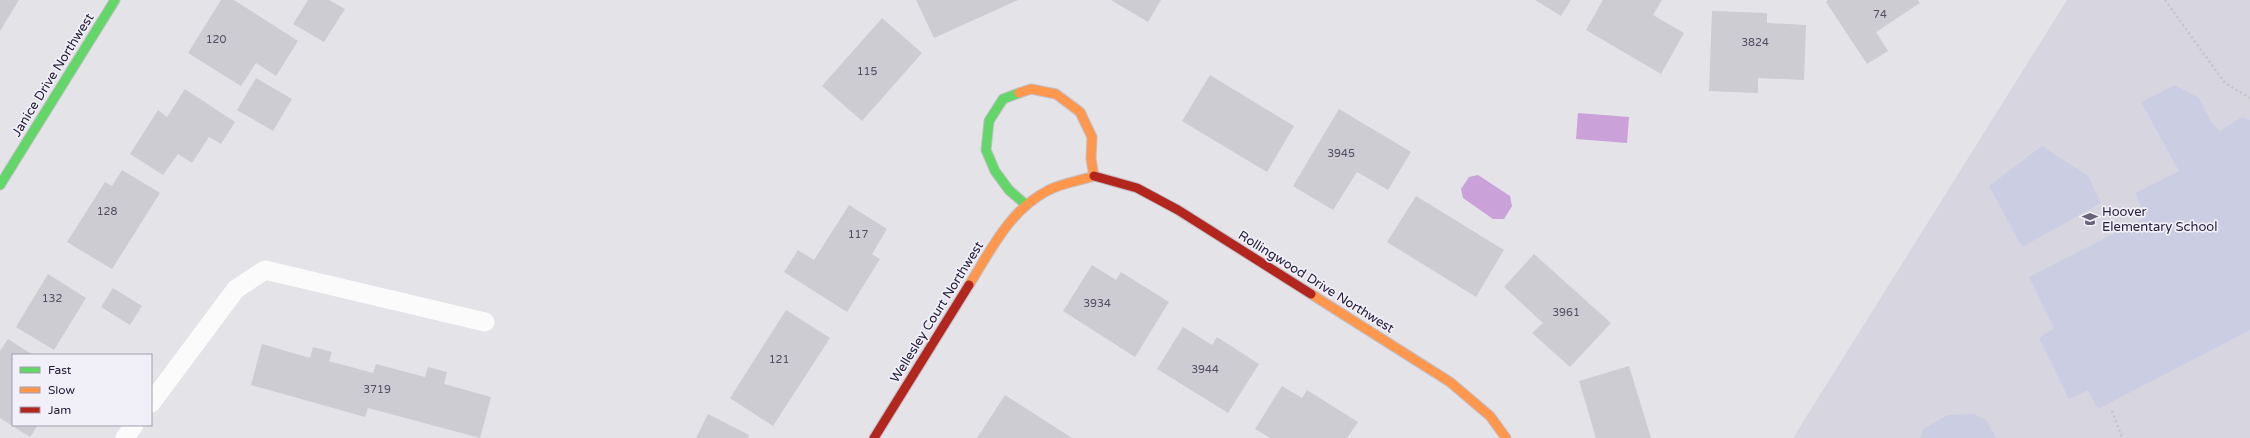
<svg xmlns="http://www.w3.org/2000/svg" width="2250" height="438" viewBox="0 0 2250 438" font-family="'Varela Round',sans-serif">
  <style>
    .built { fill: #d7d5e0 }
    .green { fill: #cbcee2 }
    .water { fill: #caa1d9 }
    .building { fill: #ceccd3 }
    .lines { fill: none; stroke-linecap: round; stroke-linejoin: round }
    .fast-casing { stroke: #c1bec8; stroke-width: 11 }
    .slow-casing { stroke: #c1bec8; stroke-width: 11 }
    .jam-casing { stroke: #c1bec8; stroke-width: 11 }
    .path { stroke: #c5c4cc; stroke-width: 2.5; stroke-dasharray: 2 3; stroke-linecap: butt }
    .lane { stroke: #fbfbfc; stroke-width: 19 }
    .fast { stroke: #63d668; stroke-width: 9 }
    .slow { stroke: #ff974d; stroke-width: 9 }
    .jam { stroke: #b3261e; stroke-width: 9 }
    .labels { text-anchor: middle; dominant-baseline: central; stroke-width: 3.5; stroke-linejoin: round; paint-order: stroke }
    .number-label { font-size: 11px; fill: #534c62 }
    .street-label { font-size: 13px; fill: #29203c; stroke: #f1f0f8 }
    .poi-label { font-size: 13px; fill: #29203c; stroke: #f1f0f8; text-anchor: start }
  </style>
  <rect width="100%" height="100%" fill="#e3e3e8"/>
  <path class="built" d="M2067,0H2250V438H1793Z"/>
  <path class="green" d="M2175,85L2199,98L2213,125L2220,131L2242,117L2250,120V330L2098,409L2088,390L2069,399L2039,338L2054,328L2029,277L2146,217L2135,193L2179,171L2141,102Z
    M2042,146L2088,176L2101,203L2022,247L1989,186Z
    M1974,414L1986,420L1996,438H1920L1923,429L1948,415Z"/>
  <path class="water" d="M1578,113L1629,117L1627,143L1576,139Z
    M1478,175L1510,196L1512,206L1504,219H1493L1463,198L1461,189L1469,177Z"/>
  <path class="building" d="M0,0H19L0,31Z
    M221,0H234L298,41L276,76L256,63L241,86L188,53Z
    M308,0H329L345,9L324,42L293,24Z
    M916,0H1018L934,38Z
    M1111,0H1161L1148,22Z
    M1535,0H1571L1561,16Z
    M1603,0H1662L1653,15L1684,33L1661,74L1586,30Z
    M1828,0H1918L1920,3L1876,32L1888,51L1867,64L1826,2Z
    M1712,11L1767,13V23L1806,25L1804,80L1758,78V93L1709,91Z
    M882,18L922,53L862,121L822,86Z
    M1210,75L1294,126L1267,172L1182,121Z
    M256,78L292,99L273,131L237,110Z
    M185,89L235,122L221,144L209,137L192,163L178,154L163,175L130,154L158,110L167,117Z
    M1339,109L1411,152L1388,190L1357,172L1333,210L1293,186Z
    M122,170L160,193L112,269L67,242L105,182L112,186Z
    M1416,196L1504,250L1476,297L1387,242Z
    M849,205L887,229L872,254L880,259L847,312L784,272L798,250L814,260Z
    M1534,254L1611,323L1570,367L1532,333L1543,323L1504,287Z
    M1092,265L1116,280L1121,272L1169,302L1135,357L1063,311Z
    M48,274L86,298L54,350L16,327Z
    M113,288L142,306L130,325L101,307Z
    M786,310L830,338L773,426L730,398Z
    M1183,327L1212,345L1217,337L1259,364L1228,413L1157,369Z
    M8,339L33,355H13V425H38L30,437L0,418V351Z
    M262,344L310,358L313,347L332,352L329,361L373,373L376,364L425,377L428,367L447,372L444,384L491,397L480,438L368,408L365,417L251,385Z
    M1629,366L1651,438H1596L1579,381Z
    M1282,386L1302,398L1307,390L1358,422L1347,438H1270L1255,429Z
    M1005,395L1072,438H977Z
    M708,414L749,435L748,438H696Z"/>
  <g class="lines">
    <defs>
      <path id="fast" d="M1019,93L1003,99L989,121L986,150L995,171L1009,190L1025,204
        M0,185L115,0"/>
      <path id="slow" d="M969,285C991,250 1009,211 1047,191C1061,183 1079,181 1094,176L1091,159L1092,137L1080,112L1056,94L1031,89L1019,93
        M1311,294L1450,382L1490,416L1506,438"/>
      <path id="jam" d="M1094,176L1137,188L1178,210L1311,294
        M874,438L969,285"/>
    </defs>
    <use href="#fast" class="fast-casing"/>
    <use href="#slow" class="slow-casing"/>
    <use href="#jam" class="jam-casing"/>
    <path class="path" d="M2165,0L2225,83L2250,98
      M2112,411L2122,438"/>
    <path class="lane" d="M151,403L236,289L265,270L485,322
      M125,438L134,425"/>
    <use href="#fast" class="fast"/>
    <use href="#slow" class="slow"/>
    <use href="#jam" class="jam"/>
  </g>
  <defs>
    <symbol id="school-bare" viewBox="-9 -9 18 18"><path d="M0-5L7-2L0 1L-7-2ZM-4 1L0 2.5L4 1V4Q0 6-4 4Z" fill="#6a6478" stroke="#f1f0f8" stroke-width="2.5" paint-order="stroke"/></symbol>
  </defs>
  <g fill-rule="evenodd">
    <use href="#school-bare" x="2079" y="208" width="22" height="22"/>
  </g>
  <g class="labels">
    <g class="number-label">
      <text x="1880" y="14">74</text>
      <text x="216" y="39">120</text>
      <text x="1755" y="42">3824</text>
      <text x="867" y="71">115</text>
      <text x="1341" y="153">3945</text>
      <text x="107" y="211">128</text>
      <text x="858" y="234">117</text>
      <text x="52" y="298">132</text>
      <text x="1097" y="303">3934</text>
      <text x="1566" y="312">3961</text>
      <text x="779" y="359">121</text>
      <text x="1205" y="369">3944</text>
      <text x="377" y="389">3719</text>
    </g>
    <g class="street-label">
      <text transform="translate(53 75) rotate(-58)">Janice Drive Northwest</text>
      <text transform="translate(1316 282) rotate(32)">Rollingwood Drive Northwest</text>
      <text transform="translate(937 312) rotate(-58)">Wellesley Court Northwest</text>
    </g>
    <g class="poi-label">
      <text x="2102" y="212">Hoover<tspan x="2102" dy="15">Elementary School</tspan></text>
    </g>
  </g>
  <rect x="12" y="354" width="140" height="72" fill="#f1f0f8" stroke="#a19dad"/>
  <rect x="20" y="367" width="20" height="6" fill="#63d668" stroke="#a19dad"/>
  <text x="48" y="374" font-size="12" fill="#29203c">Fast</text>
  <rect x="20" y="387" width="20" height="6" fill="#ff974d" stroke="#a19dad"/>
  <text x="48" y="394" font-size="12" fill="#29203c">Slow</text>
  <rect x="20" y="407" width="20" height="6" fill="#b3261e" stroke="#a19dad"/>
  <text x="48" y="414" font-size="12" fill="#29203c">Jam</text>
</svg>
